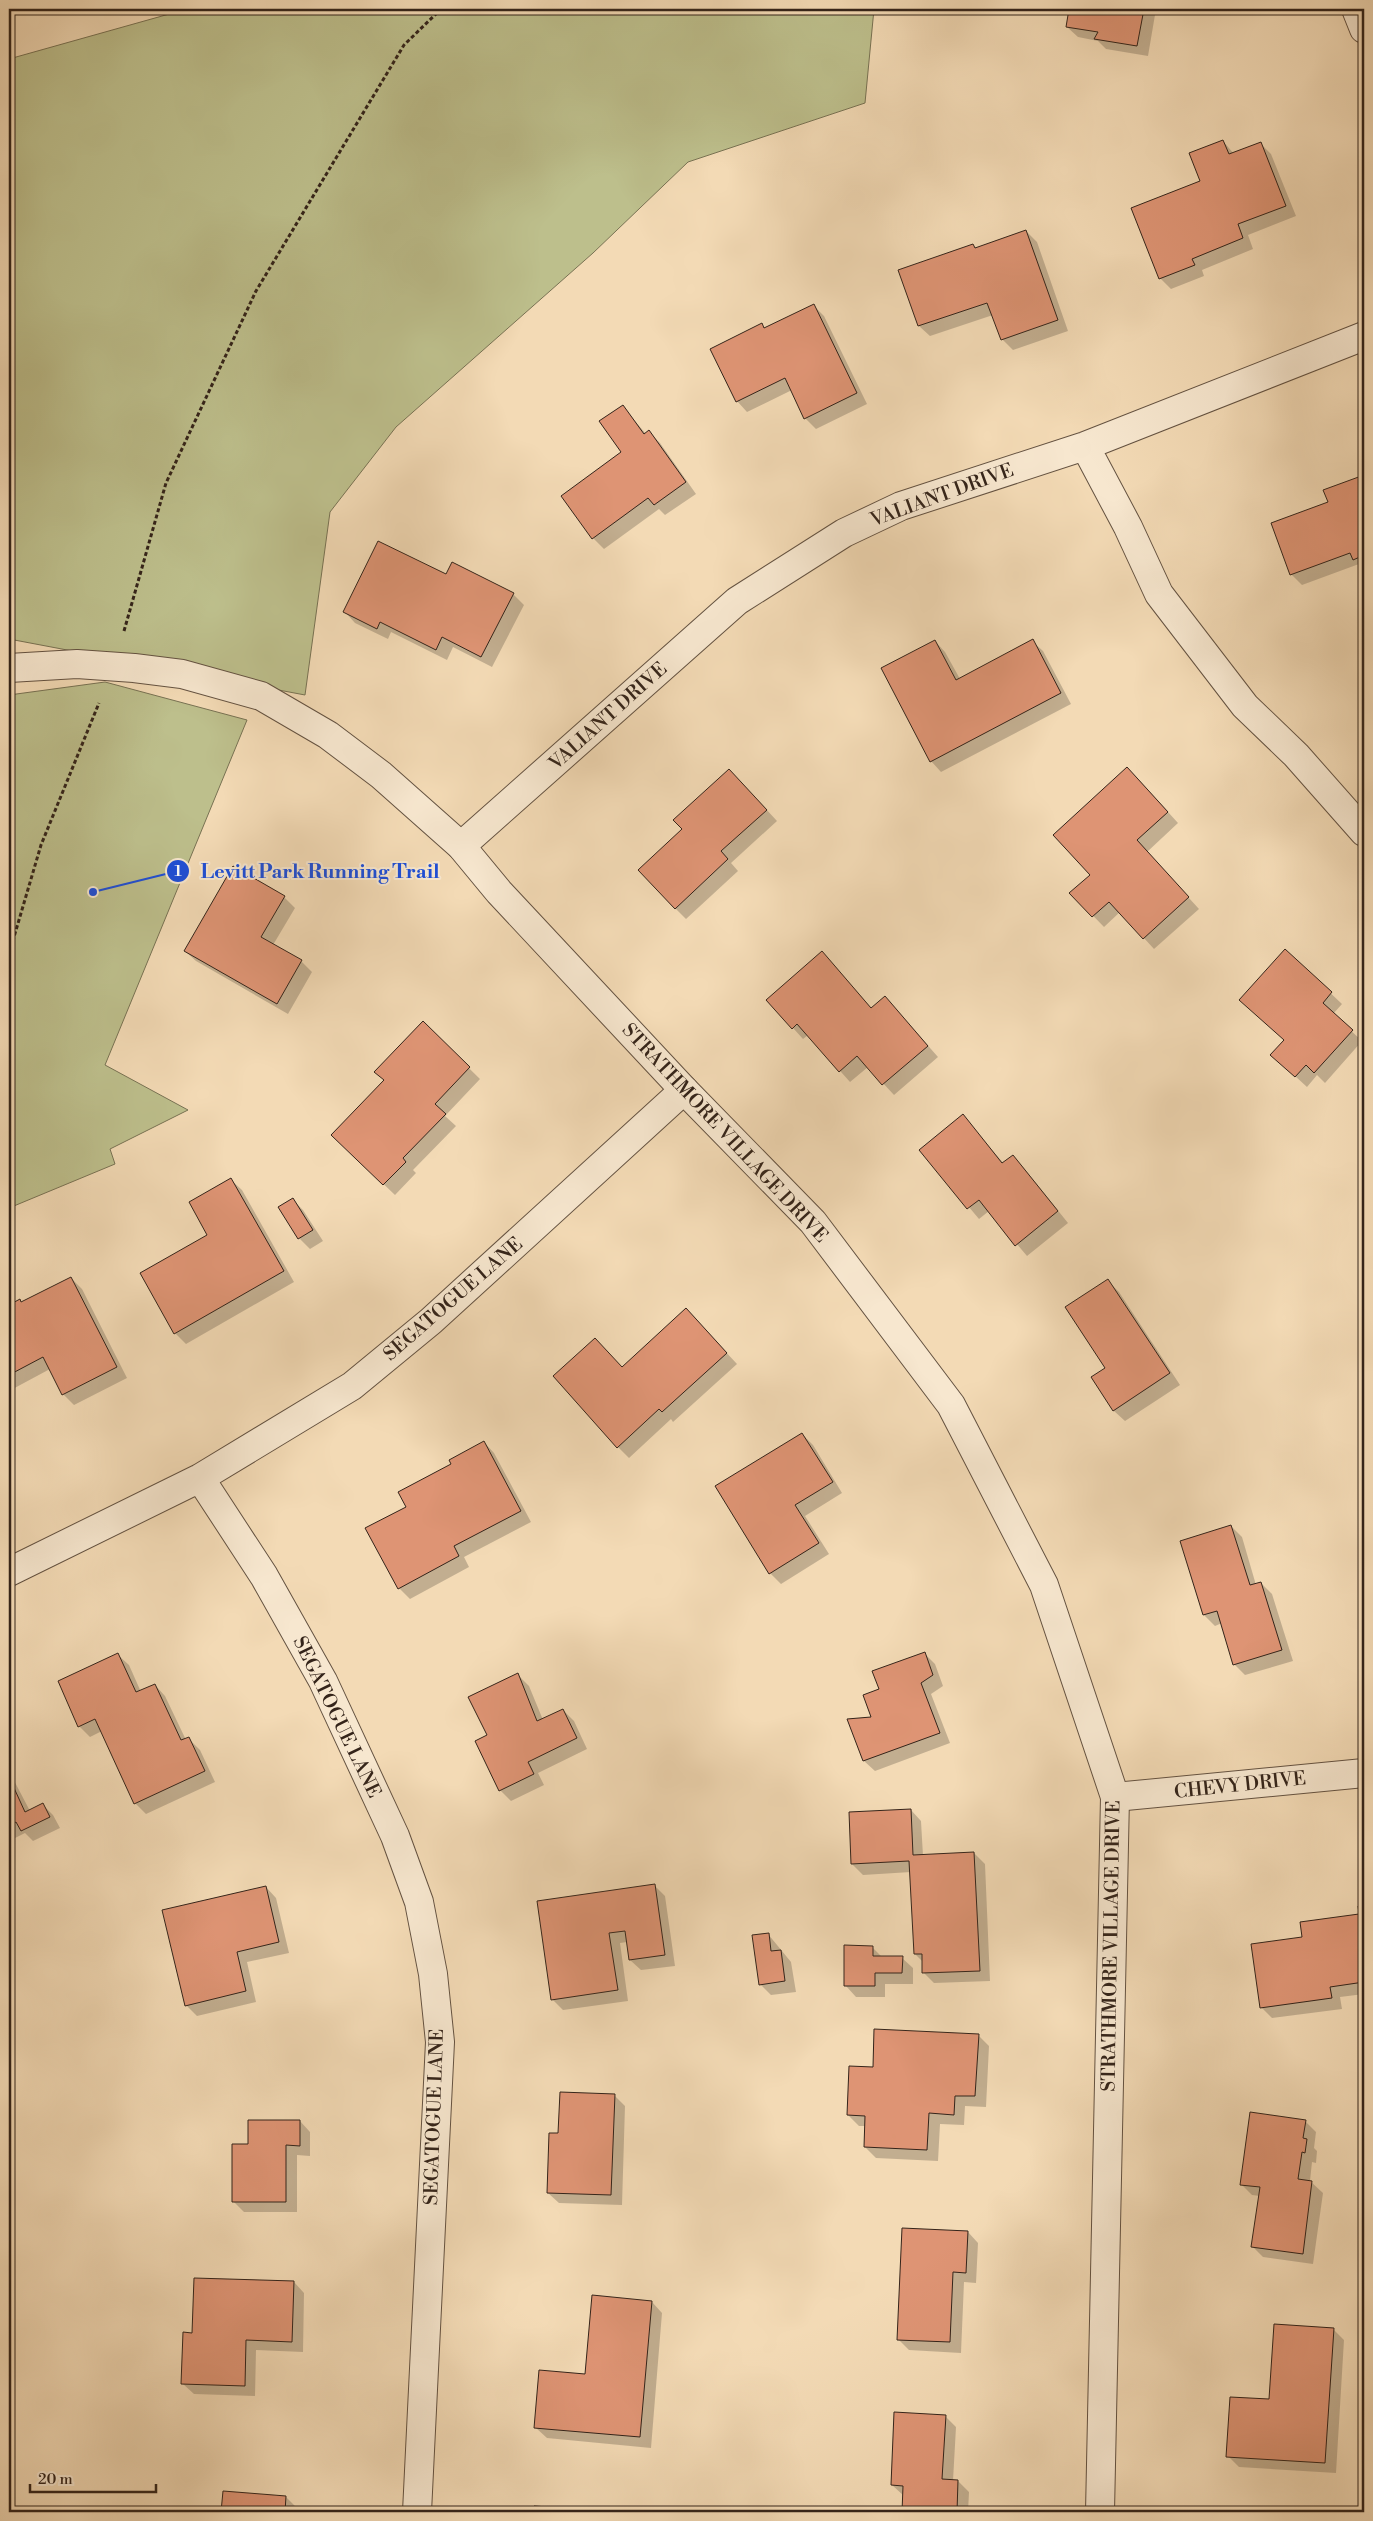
<svg xmlns="http://www.w3.org/2000/svg" width="1373" height="2521" viewBox="0 0 1373 2521" font-family="'Libre Bodoni',serif">
  <style>
    .green { fill: #bdbf8c; stroke: #787253 }
    .shadow { fill: #0003 }
    .building { fill: #de9474; stroke: #34241a }
    .lines { fill: none; stroke-linecap: round; stroke-linejoin: round }
    .minor-casing { stroke: #645241; stroke-width: 30 }
    .tertiary-casing { stroke: #645241; stroke-width: 30 }
    .path { stroke: #34241a; stroke-width: 3; stroke-dasharray: 4 2.5; stroke-linecap: butt }
    .minor { stroke: #f7e7cf; stroke-width: 28 }
    .tertiary { stroke: #f7e7cf; stroke-width: 28 }
    .labels { text-anchor: middle; dominant-baseline: central; stroke-width: 4; stroke-linejoin: round; paint-order: stroke }
    .street-label { font-size: 19px; fill: #34241a; stroke: #f7e7cf }
    .leader { fill: none; stroke: #1d4ed8; stroke-width: 2 }
    .callout-dot { fill: #1d4ed8; stroke: #f7e7cf; stroke-width: 2 }
    .mark-label { font-size: 15px; text-anchor: middle; font-weight: bold; fill: #fff }
    .callout-label { font-size: 20px; text-anchor: middle; font-weight: bold; fill: #1d4ed8; stroke: #f7e7cf; stroke-width: 4; stroke-linejoin: round; paint-order: stroke }
  </style>
  <rect width="100%" height="100%" fill="#f3dab5"/>
  <filter id="stains"><feTurbulence type="fractalNoise" baseFrequency=".004" numOctaves="4"/><feColorMatrix values="0 0 0 0 .2 0 0 0 0 .09 0 0 0 0 .02 0 0 0 .5 -.17"/></filter>
  <radialGradient id="worn" r=".72"><stop offset=".6" stop-color="#630" stop-opacity="0"/><stop offset="1" stop-color="#630" stop-opacity=".3"/></radialGradient>
  <path class="green" d="M187,9H874L865,103L688,162L593,253L396,427L330,512L305,695L9,639V59Z
    M105,682L247,720L105,1065L188,1110L110,1149L115,1164L9,1208V695Z"/>
  <path class="shadow" d="M1070,9H1156L1148,56L1106,49L1098,41L1078,37L1067,27Z
    M1223,141L1234,154L1260,143L1271,154L1296,216L1248,235L1253,249L1202,270L1204,276L1171,289L1160,278L1202,181Z
    M1026,231L1037,242L1068,331L1013,350L1002,339L993,315L930,336L919,326L900,271L973,245L977,249Z
    M813,305L824,316L867,404L816,429L805,418L792,390L747,412L737,401L762,325L766,329Z
    M623,407L646,434L649,432L660,443L696,494L665,515L659,509L604,549L593,538L623,452Z
    M1364,476V570L1359,564L1302,585L1291,574L1330,503L1325,491Z
    M446,576L513,594L524,605L492,667L453,647L447,660L391,632L388,639L355,623L345,612Z
    M935,641L945,652L960,679L1032,641L1043,651L1071,704L941,772L931,761Z
    M1138,779L1178,823L1147,852L1199,909L1154,949L1120,912L1104,927L1071,893L1091,875Z
    M740,781L777,821L731,863L738,871L686,919L675,908Z
    M284,897L295,908L273,945L301,961L312,972L288,1014L196,961L185,951Z
    M1285,950L1342,1004L1333,1014L1362,1041L1325,1083L1317,1075L1307,1087L1283,1065L1285,1040Z
    M833,964L872,1009L885,997L938,1057L894,1095L868,1067L850,1082L808,1035L803,1039L793,1028Z
    M423,1023L480,1079L445,1116L456,1126L413,1170L416,1173L395,1195L332,1135L385,1081Z
    M963,1116L1004,1164L1013,1157L1023,1167L1068,1223L1027,1256L989,1211L979,1219L921,1150Z
    M231,1180L242,1190L294,1282L186,1344L175,1333Z
    M1364,1191V1204L1359,1199Z
    M293,1200L303,1210L323,1241L310,1249L299,1238Z
    M71,1278L82,1289L127,1378L74,1405L63,1394L50,1369L9,1391V1307L20,1301L22,1303Z
    M1108,1281L1119,1292L1180,1385L1125,1421L1114,1411L1093,1378L1107,1368Z
    M697,1321L737,1364L673,1422L671,1419L629,1458L618,1447L622,1368Z
    M802,1434L813,1445L842,1493L805,1516L829,1554L781,1584L770,1573Z
    M484,1442L494,1453L531,1522L464,1557L469,1567L410,1599L399,1588L408,1508L453,1464Z
    M1231,1526L1242,1537L1256,1585L1261,1583L1272,1594L1293,1661L1245,1675L1234,1664L1222,1623L1215,1626L1204,1615Z
    M924,1653L935,1664L943,1686L931,1694L950,1743L875,1771L864,1761L848,1720L873,1718L880,1689Z
    M118,1655L129,1665L141,1692L155,1685L165,1696L186,1740L189,1739L200,1750L215,1782L146,1814L135,1803L102,1731L90,1737L79,1726Z
    M518,1675L529,1686L543,1720L563,1710L574,1721L587,1749L538,1773L544,1785L511,1801L500,1790L488,1736Z
    M9,1771L30,1811L42,1804L53,1815L60,1828L33,1841L25,1833L9,1841Z
    M911,1810L921,1821L923,1856L974,1853L985,1864L990,1981L934,1983L924,1973L923,1962L915,1954L911,1872L863,1875L852,1864Z
    M654,1885L665,1896L675,1966L641,1970L630,1960L627,1942L620,1943L628,2001L563,2010L552,1999L538,1902Z
    M266,1887L276,1898L289,1953L247,1962L256,2002L197,2016L186,2005Z
    M1364,1906V1994L1340,1997L1342,2009L1272,2018L1261,2007L1303,1939L1360,1915L1359,1907Z
    M768,1934L791,1962L796,1992L771,1995L760,1984Z
    M872,1947L883,1958H902L913,1968V1984H885V1997H856L846,1986Z
    M978,2035L989,2046L986,2107L965,2106L964,2125L940,2124L938,2161L876,2158L865,2147L866,2126H859L848,2115L874,2069Z
    M614,2095L625,2106L622,2205L559,2203L548,2193L559,2134Z
    M300,2121L310,2132V2156L297,2155V2212H244L233,2201L249,2145Z
    M1305,2121L1316,2132L1314,2148L1317,2151L1316,2163L1312,2162L1310,2181L1323,2193L1313,2264L1263,2257L1252,2246L1260,2196L1252,2195L1241,2184Z
    M968,2232L978,2243L976,2283L964,2282L961,2353L909,2350L898,2339Z
    M294,2282L304,2293L303,2352L256,2350L255,2396L194,2394L183,2384L194,2334Z
    M652,2302L662,2313L651,2448L547,2438L536,2428Z
    M1333,2329L1344,2340L1336,2473L1239,2467L1228,2456L1270,2400Z
    M945,2416L956,2427L953,2481H958L969,2492L968,2512H903L904,2496L892,2485Z
    M224,2492L286,2497L297,2508L296,2512H222Z
    M535,2508L591,2511L592,2512H535Z"/>
  <path class="building" d="M1069,9H1144L1137,46L1094,39L1098,32L1066,27Z
    M1223,140L1229,154L1261,142L1286,206L1238,224L1243,238L1192,259L1195,265L1159,279L1131,208L1200,181L1189,153Z
    M1026,230L1058,320L1001,340L987,303L918,326L898,270L973,244L975,248Z
    M814,304L857,393L804,419L785,378L736,402L710,349L762,323L764,328Z
    M623,405L644,434L649,430L686,482L654,505L648,498L592,539L561,496L621,452L599,421Z
    M1364,475V561L1362,556L1353,560L1350,553L1290,575L1271,523L1328,502L1323,490Z
    M378,541L446,574L452,562L514,593L481,657L442,637L436,650L380,622L377,629L343,612Z
    M1033,639L1061,693L930,762L881,668L935,640L956,680Z
    M1127,767L1168,812L1137,840L1189,897L1143,939L1109,902L1092,917L1069,893L1090,875L1053,835Z
    M729,769L767,810L721,851L728,859L675,909L638,870L682,829L673,820Z
    M233,866L285,896L261,937L302,960L277,1004L184,951Z
    M1285,949L1332,992L1323,1003L1353,1030L1314,1073L1306,1065L1295,1077L1270,1055L1284,1040L1239,1000Z
    M822,951L871,1008L885,996L928,1046L882,1085L857,1056L839,1072L797,1024L792,1029L766,1000Z
    M423,1021L470,1067L435,1104L446,1114L403,1158L406,1162L383,1185L331,1135L384,1080L374,1072Z
    M963,1114L1002,1163L1013,1155L1058,1211L1015,1246L979,1200L967,1209L919,1150Z
    M231,1178L284,1271L174,1334L140,1273L207,1235L189,1202Z
    M293,1198L313,1230L298,1239L278,1207Z
    M71,1277L117,1367L62,1395L43,1357L9,1375V1305L20,1299L21,1302Z
    M1108,1279L1170,1373L1113,1411L1091,1377L1105,1368L1065,1307Z
    M686,1308L727,1353L662,1412L659,1409L617,1448L553,1376L595,1338L622,1367Z
    M802,1433L833,1482L795,1505L819,1543L769,1574L715,1486Z
    M484,1441L521,1511L454,1546L459,1556L398,1589L365,1528L406,1507L398,1492L451,1464L449,1460Z
    M1231,1525L1250,1585L1261,1582L1282,1650L1233,1665L1217,1611L1203,1615L1180,1541Z
    M925,1652L933,1675L921,1683L940,1733L863,1761L847,1719L871,1717L863,1695L879,1689L872,1671Z
    M118,1653L136,1692L155,1684L181,1740L189,1737L205,1771L134,1804L95,1719L78,1727L58,1681Z
    M518,1673L537,1721L563,1709L577,1738L528,1762L534,1774L499,1791L475,1741L487,1735L468,1697Z
    M9,1777L25,1812L43,1803L50,1817L21,1831L16,1822L9,1826Z
    M911,1809L913,1855L974,1852L980,1971L922,1973V1954H914L909,1861L851,1864L849,1812Z
    M655,1884L665,1955L629,1960L625,1931L609,1933L618,1990L551,2000L537,1901Z
    M266,1886L279,1942L237,1952L246,1991L185,2006L162,1910Z
    M1364,1905V1982L1330,1987L1332,1998L1260,2008L1251,1944L1302,1937L1300,1922L1359,1914L1358,1906Z
    M769,1933L771,1951L781,1950L785,1981L759,1985L752,1935Z
    M844,1945L873,1946V1956H903L902,1973H875V1986H844Z
    M874,2029L979,2034L975,2096H955L954,2115L929,2113L927,2150L864,2147L865,2116L847,2115L849,2066L873,2067Z
    M560,2092L615,2094L611,2195L547,2193L549,2133H558Z
    M1250,2112L1306,2120L1303,2138L1307,2139L1305,2153L1302,2152L1298,2179L1312,2181L1303,2254L1251,2247L1260,2187L1240,2185Z
    M248,2120H300V2146L286,2145V2202H232V2144H248Z
    M902,2228L968,2231L966,2273L953,2272L950,2342L897,2340Z
    M194,2278L294,2281L292,2342L246,2340L245,2386L181,2384L183,2332L192,2333Z
    M592,2295L652,2301L640,2437L534,2428L539,2370L585,2374Z
    M1274,2324L1334,2328L1325,2463L1226,2457L1230,2397L1269,2399Z
    M894,2412L946,2415L942,2479L958,2480L957,2512H902L903,2486L891,2485Z
    M223,2491L286,2496L285,2512H221Z
    M534,2506L592,2510L591,2512H534Z"/>
  <g class="lines">
    <defs>
      <path id="minor" d="M1356,9L1364,29
        M1085,446L1128,527L1159,594L1245,706L1296,755L1364,832
        M461,846L737,601L844,533L901,506L1085,446L1364,336
        M200,1478L264,1576L323,1681L395,1836L419,1902L433,1974L440,2042L417,2512
        M9,1572L200,1478L352,1386L431,1321L684,1090
        M1115,1797L1364,1773"/>
      <path id="tertiary" d="M9,668L77,664L134,668L182,674L261,696L328,735L381,775L461,846L499,892L684,1090L813,1222L951,1405L1044,1585L1115,1797L1100,2512"/>
    </defs>
    <use href="#minor" class="minor-casing"/>
    <use href="#tertiary" class="tertiary-casing"/>
    <path class="path" d="M124,631L166,483L256,291L404,45L441,9
      M9,954L41,845L99,703"/>
    <use href="#minor" class="minor"/>
    <use href="#tertiary" class="tertiary"/>
  </g>
  <g class="labels">
    <g class="street-label">
      <text transform="translate(942 495) rotate(-20)">VALIANT DRIVE</text>
      <text transform="translate(608 716) rotate(-42)">VALIANT DRIVE</text>
      <text transform="translate(725 1133) rotate(47)">STRATHMORE VILLAGE DRIVE</text>
      <text transform="translate(453 1299) rotate(-41)">SEGATOGUE LANE</text>
      <text transform="translate(337 1717) rotate(64)">SEGATOGUE LANE</text>
      <text transform="translate(1240 1785) rotate(-6)">CHEVY DRIVE</text>
      <text transform="translate(1111 1946) rotate(-89)">STRATHMORE VILLAGE DRIVE</text>
      <text transform="translate(434 2117) rotate(-88)">SEGATOGUE LANE</text>
    </g>
  </g>
  <path class="leader" d="M93 892L178 871"/>
  <g class="callout-dot">
    <circle cx="93" cy="892" r="5"/>
    <circle cx="178" cy="871" r="12"/>
  </g>
  <g class="mark-label">
    <text x="178" y="876">1</text>
  </g>
  <g class="callout-label">
    <text x="320" y="878">Levitt Park Running Trail</text>
  </g>
  <rect width="1373" height="2521" fill="none" stroke="#f3dab5" stroke-width="30"/>
  <rect x="10" y="10" width="1353" height="2501" fill="none" stroke="#34241a" stroke-width="2.5"/>
  <rect x="15" y="15" width="1343" height="2491" fill="none" stroke="#34241a"/>
  <path d="M30 2484v8h126v-8" fill="none" stroke="#34241a" stroke-width="2.5"/>
  <text x="38" y="2484" font-size="15" fill="#34241a" stroke="#f7e7cf" stroke-width="4" paint-order="stroke">20 m</text>
  <rect width="100%" height="100%" filter="url(#stains)"/>
  <rect width="100%" height="100%" fill="url(#worn)"/>
</svg>
